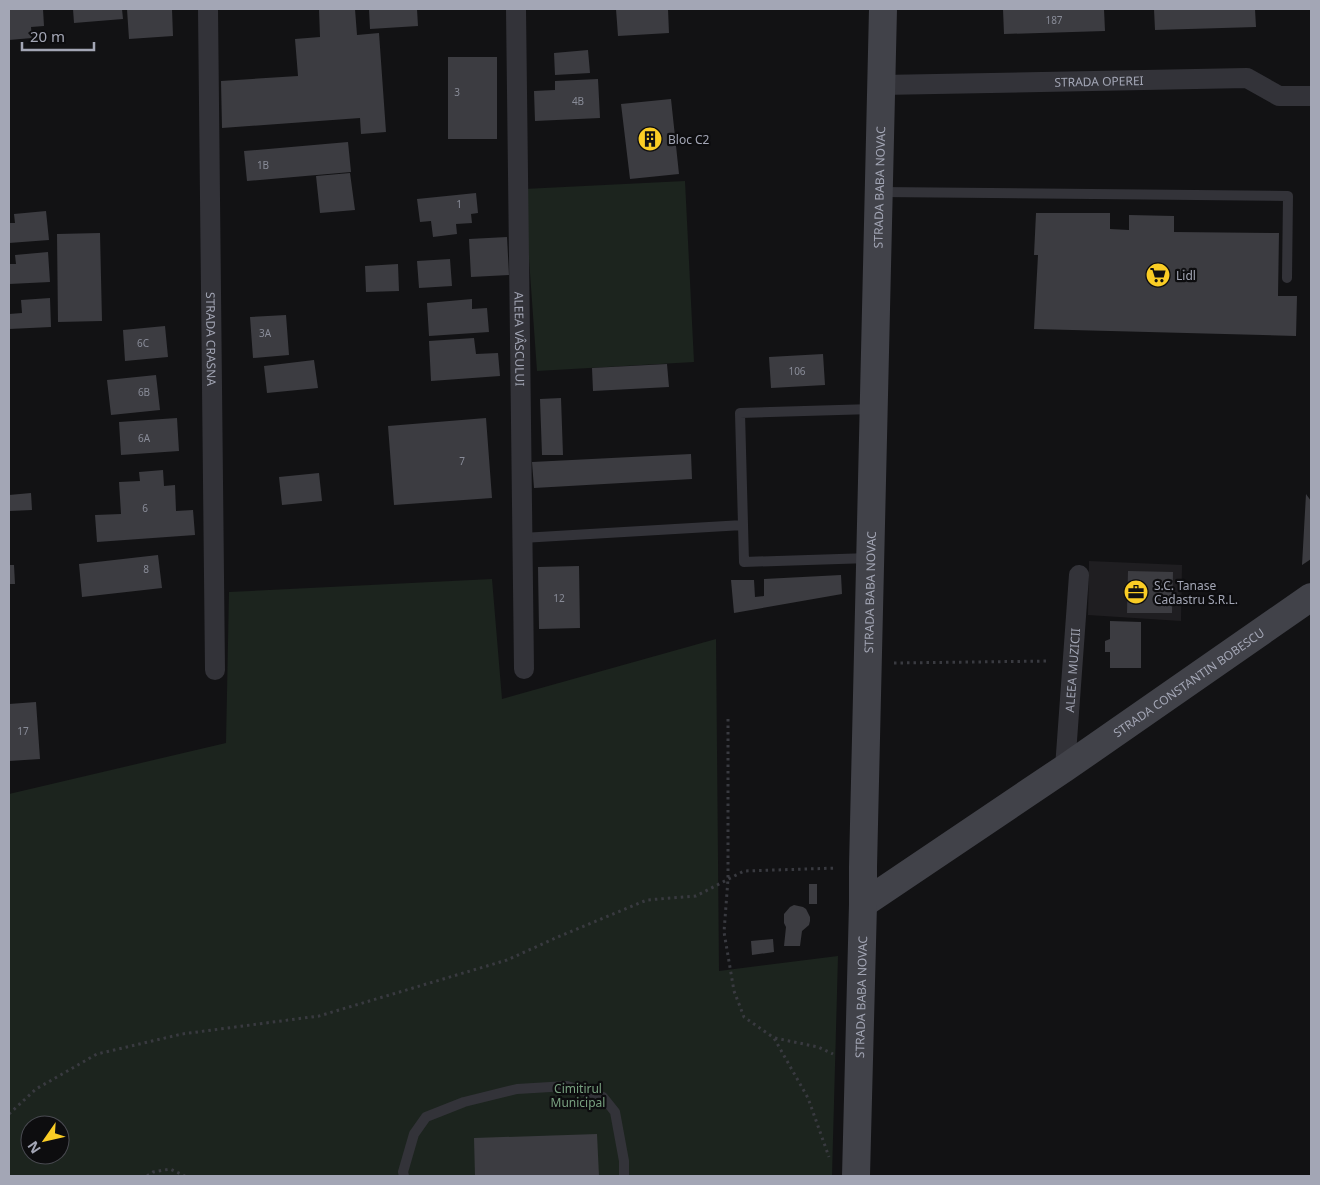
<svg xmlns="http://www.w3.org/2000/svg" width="1320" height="1185" viewBox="0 0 1320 1185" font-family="'Noto Sans',sans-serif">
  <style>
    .built { fill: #1f1e21 }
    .green { fill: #1c241e; fill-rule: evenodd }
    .building { fill: #3c3c41 }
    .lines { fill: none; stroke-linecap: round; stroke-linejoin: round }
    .path { stroke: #393a40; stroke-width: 3; stroke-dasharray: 2.5 4; stroke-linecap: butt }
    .lane { stroke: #333339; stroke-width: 10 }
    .street { stroke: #333339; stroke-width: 20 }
    .secondary { stroke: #414249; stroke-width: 28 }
    .labels { text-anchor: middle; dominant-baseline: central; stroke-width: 4.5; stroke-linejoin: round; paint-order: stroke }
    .number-label { font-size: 10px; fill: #898c98 }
    .street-label { font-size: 12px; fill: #a3a6b5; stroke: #0d0d0f }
    .poi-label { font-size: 12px; fill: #a3a6b5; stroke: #0d0d0f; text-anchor: start }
    .park-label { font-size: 12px; fill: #79a180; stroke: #0d0d0f }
  </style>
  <rect width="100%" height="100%" fill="#121214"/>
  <path class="built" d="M1089,561L1182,565L1181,621L1088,615Z"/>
  <path class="green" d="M685,181L694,362L537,371L524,189Z
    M492,579L502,699L716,639L719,971L838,956L832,1176H9V794L226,743L229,592ZM30,1125H60V1155H30Z"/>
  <path class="building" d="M9,9H43L44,26L31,27L32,38L9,40Z
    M73,9H122L123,19L74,23Z
    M127,9H172L173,36L129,39Z
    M319,9H355L357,35L379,33L386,132L361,134L360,118L222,128L221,81L298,76L295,39L320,37Z
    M369,9H417L418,26L370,29Z
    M616,9H668L669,33L618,36Z
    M1003,9H1104L1105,31L1004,34Z
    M1154,9H1255L1256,27L1155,30Z
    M588,50L590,73L555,75L554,53Z
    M448,57H497V139H448Z
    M598,79L600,118L535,121L534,91L555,90V81Z
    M671,99L679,174L630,179L621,104Z
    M348,142L351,172L247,181L244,151Z
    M350,173L355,210L320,213L316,176Z
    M476,193L478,213L471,214L472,223L456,224L457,234L433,237L431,221L420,222L417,199Z
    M46,211L49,240L9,243V223H15L14,214Z
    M1036,213H1110V229L1129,230V215L1174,216V232L1279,233L1278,296H1297L1296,336L1034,329L1038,255H1034Z
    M100,233L102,321L58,322L57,234Z
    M507,237L509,275L471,277L469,239Z
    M48,252L50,282L9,284V264H16L15,255Z
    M450,259L452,286L419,288L417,261Z
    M398,264L399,291L366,292L365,266Z
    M50,298L51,327L9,329V314L22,313L21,300Z
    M472,299V309L487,308L489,332L429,336L427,303Z
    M286,315L289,355L253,358L250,317Z
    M165,326L168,357L125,361L123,330Z
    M474,338L476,354L498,353L500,376L431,381L429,341Z
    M823,354L825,385L771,388L769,357Z
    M314,360L318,388L267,393L264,366Z
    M667,364L669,387L593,391L592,368Z
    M156,375L160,410L111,415L107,380Z
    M561,398L563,455H542L540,399Z
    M177,418L179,451L121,455L119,422Z
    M486,418L492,498L394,505L388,426Z
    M691,454L692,479L534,488L532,462Z
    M163,470L164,486L175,485L176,511L193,510L195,535L97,542L95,515L121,514L119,482L140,481L139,472Z
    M319,473L322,501L282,505L279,477Z
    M31,493L32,510L9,511V495Z
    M1306,494L1311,501V559L1302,565Z
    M158,555L162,588L82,597L79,564Z
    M9,565H14L15,584H9Z
    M579,566L580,628L539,629L538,567Z
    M1128,571L1173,572L1172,613H1127Z
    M841,575L842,594L734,613L731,580H754L755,597L764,596V579Z
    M1110,621L1141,622V668H1110V652H1105V641L1110,639Z
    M36,702L40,759L9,761V704Z
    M809,884H817V904H809Z
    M794,905L803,907L806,909L810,917V921L809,925L802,931L800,946H784L786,927L784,923V914L790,907Z
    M773,939L774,952L752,955L751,941Z
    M597,1134L599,1176H475L474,1138Z"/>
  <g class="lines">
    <path class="path" d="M894,663L1050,661
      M728,719V879L724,932L734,991L744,1017L774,1038L808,1098L829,1157
      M775,1038L818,1047L833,1054
      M9,1114L36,1089L97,1054L182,1034L319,1016L507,960L560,936L647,900L696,896L744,871L837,868
      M147,1176L153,1172L170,1169L185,1176"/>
    <path class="lane" d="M880,192L1288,196L1287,278
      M522,538L743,525
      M870,558L744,562L740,413L873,409
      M404,1176L403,1172L414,1134L426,1117L464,1102L517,1089L567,1086L603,1097L615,1112L624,1161V1176"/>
    <g class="street">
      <path id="s1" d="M208,9L215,670"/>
      <path id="s2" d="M516,9L524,669"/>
      <path id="s3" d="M881,85L1247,78L1279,96H1311"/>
      <path id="s4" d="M1065,768L1079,575"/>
    </g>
    <g class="secondary">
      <path id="s5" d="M863,904L1065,768L1311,597"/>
      <path id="s6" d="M856,1176L863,904V867L883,9"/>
    </g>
  </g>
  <defs>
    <symbol id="building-disc" viewBox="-11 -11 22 22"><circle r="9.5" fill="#facd25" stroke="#0d0d0f"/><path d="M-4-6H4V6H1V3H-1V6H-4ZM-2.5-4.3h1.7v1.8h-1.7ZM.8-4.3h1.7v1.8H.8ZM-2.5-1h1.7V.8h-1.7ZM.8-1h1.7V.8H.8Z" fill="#111"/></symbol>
    <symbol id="supermarket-disc" viewBox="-11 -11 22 22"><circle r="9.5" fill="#facd25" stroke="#0d0d0f"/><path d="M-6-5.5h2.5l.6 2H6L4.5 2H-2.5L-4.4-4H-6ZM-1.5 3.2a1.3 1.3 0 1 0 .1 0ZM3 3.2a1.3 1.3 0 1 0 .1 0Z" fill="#111"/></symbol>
    <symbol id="office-disc" viewBox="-11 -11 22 22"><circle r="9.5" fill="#facd25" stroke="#0d0d0f"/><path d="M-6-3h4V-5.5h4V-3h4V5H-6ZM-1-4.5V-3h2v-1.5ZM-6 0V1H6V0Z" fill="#111"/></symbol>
  </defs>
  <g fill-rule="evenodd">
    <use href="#building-disc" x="636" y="125" width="28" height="28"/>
    <use href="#supermarket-disc" x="1144" y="261" width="28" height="28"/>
    <use href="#office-disc" x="1122" y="578" width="28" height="28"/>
  </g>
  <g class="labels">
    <g class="number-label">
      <text x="1054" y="20">187</text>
      <text x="457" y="92">3</text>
      <text x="578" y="101">4B</text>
      <text x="263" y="165">1B</text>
      <text x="459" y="204">1</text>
      <text x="265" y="333">3A</text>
      <text x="143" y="343">6C</text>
      <text x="797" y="371">106</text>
      <text x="144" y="392">6B</text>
      <text x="144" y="438">6A</text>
      <text x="462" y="461">7</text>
      <text x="145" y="508">6</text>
      <text x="146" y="569">8</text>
      <text x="559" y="598">12</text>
      <text x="23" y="731">17</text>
    </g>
    <g class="street-label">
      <text stroke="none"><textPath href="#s3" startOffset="218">STRADA OPEREI</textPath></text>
      <text stroke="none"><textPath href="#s6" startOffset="989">STRADA BABA NOVAC</textPath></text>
      <text stroke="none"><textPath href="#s2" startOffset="330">ALEEA VÂSCULUI</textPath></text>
      <text stroke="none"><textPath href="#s1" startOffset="330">STRADA CRASNA</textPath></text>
      <text stroke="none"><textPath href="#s6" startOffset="584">STRADA BABA NOVAC</textPath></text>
      <text stroke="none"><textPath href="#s4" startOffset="98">ALEEA MUZICII</textPath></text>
      <text stroke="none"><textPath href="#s5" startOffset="394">STRADA CONSTANTIN BOBESCU</textPath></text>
      <text stroke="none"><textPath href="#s6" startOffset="179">STRADA BABA NOVAC</textPath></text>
    </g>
    <g class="poi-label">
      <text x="668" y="139">Bloc C2</text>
      <text x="1176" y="275">Lidl</text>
      <text x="1154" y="585">S.C. Tanase<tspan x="1154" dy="14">Cadastru S.R.L.</tspan></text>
    </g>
    <g class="park-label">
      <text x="578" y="1088">Cimitirul<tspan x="578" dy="14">Municipal</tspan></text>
    </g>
  </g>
  <rect width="1320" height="1185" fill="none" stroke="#a3a6b5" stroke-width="20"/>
  <g transform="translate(45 1140) rotate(236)"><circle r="24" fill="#0d0d0f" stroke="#494a51"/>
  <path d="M0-4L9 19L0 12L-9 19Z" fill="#facd25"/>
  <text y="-8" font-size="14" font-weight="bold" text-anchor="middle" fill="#a3a6b5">N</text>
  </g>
  <path d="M22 42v8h72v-8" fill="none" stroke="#a3a6b5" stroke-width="2.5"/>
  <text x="30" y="42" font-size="15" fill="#a3a6b5" stroke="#0d0d0f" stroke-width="4" paint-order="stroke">20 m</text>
</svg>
